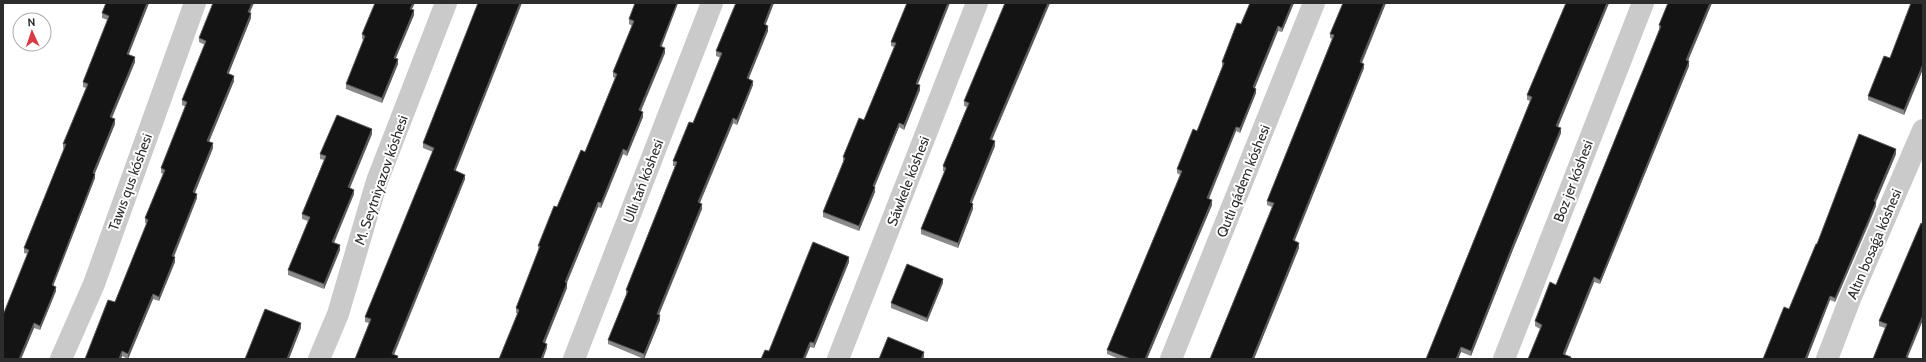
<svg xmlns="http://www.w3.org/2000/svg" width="1926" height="362" viewBox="0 0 1926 362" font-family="Cabin,sans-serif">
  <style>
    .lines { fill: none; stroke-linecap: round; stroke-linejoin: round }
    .minor { stroke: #cacaca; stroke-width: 22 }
    .wall { fill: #8a8a8a }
    .shaded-wall { fill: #5a5a5a }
    .building { fill: #141414; stroke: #5a5a5a }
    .labels { text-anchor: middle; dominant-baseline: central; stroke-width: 4; stroke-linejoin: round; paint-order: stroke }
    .street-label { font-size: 14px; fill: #2d2d2d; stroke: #fff }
  </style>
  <rect width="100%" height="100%" fill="#fff"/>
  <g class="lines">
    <path class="minor" d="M61,359L94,284L195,3
      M319,359L338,314L377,181L446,3
      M574,359L712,3
      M838,359L977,3
      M1171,359L1314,3
      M1504,359L1643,3
      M1827,359L1850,299L1923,130"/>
  </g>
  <path class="wall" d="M106,3H149L128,55L135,62L112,118L115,124L95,173V178L53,285L56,291L40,330L34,328L21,359H3L28,254L24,253V248L64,149L63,148V144L86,88L83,87V82L108,20L102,18V13Z
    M478,3L455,170L465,179L394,355L398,359H355L369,323L365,322V317L433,152L423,148V143Z
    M678,3L661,46L665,53L641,111L643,117L627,156L623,154L601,208L598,207L567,283V288L545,343L547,348L518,314L516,313V308L539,251L538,246L585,152L615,78L613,77V72L632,26L629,24V19Z
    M734,3H774L765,25L768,31L748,79L753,85L737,125L733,123L700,203L702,209L659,315L660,320L644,359L608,344V340L626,295V290L675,166H673V161L693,123L721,58L716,56V51L735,4Z
    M907,3L918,84L920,90L904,130L899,127L874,187L875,192L859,231L823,217V212L843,162V157L864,120L894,47L891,46V42Z
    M1050,3L992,140L995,146L972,203L973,209L958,248L921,234V229L945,172L943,171V166L967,107L964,106V101Z
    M1250,3H1294L1282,32L1278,31L1255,88L1256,93L1240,133L1236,131L1209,199L1212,205L1147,359H1119L1107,354V350L1180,175L1177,173V169L1197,131L1222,67V62L1241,24Z
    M1343,3H1386L1362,63L1364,68L1294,241L1299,248L1254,359H1210L1272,207L1267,205V201L1332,39L1330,38V34Z
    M1566,3H1609L1558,127L1561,133L1514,247L1471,356L1461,352L1458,359H1426L1530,101L1527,100V95Z
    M1668,3H1712L1688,61L1689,66L1600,284L1594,282L1565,355L1571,359H1528L1540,329L1535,326V321L1556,285L1659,30V25Z
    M1923,3V69L1904,115L1868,100V96L1890,58Z
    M412,9L414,15L396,58L398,64L382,103L346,89V84L364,40L362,39V34Z
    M250,13L251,18L228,74L234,81L209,142L213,148L195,193L197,198L174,257L175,262L159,301L153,299L128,359L122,356L121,359H85L115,302L147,224L145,223V218L163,174L161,173V168L186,107L182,105V100L205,45L199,42V38Z
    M372,134L350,188L354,194L334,243L340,250L324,289L288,275V270L308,221L302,219V214L324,160L320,159V154Z
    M1896,154L1876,202V206L1869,224L1835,302L1830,300L1807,359H1763L1789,309L1817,244Z
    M849,262L814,348L810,347L805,359H761L769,351Z
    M943,283L927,322L891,308V303Z
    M1923,320L1873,359L1885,328L1879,326V321Z"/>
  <path class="shaded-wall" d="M147,3H149L127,59V54Z
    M252,3H254L248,17V12Z
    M413,3H415L410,13V9Z
    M520,3H522L454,175V170Z
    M677,3H678L660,51V46Z
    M772,3H774L764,29V24Z
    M948,3H950L916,89V84Z
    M1048,3H1050L990,144V139Z
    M1292,3H1294L1282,32V28Z
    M1384,3H1386L1360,67V62Z
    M1607,3H1609L1556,131V126Z
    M1710,3H1712L1686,65V60Z
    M414,10V15L394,62V58Z
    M251,13V18L227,78V73Z
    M768,26V31L747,83V78Z
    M1278,26V31L1253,92V87Z
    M665,48V53L639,115V110Z
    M135,57V62L110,122V117Z
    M398,59V64L382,103V98Z
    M1689,61V66L1600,284V280Z
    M1364,64V68L1293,245V240Z
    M1923,64V69L1904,115V110Z
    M234,76V81L207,146V141Z
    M753,81V85L737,125V120Z
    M920,85V90L904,130V125Z
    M1256,89V93L1240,133V128Z
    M643,112V117L627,156V151Z
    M733,118V123L698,207V202Z
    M115,119V124L93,178V173Z
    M899,123V127L873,191V186Z
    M1236,127V131L1207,203V198Z
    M1561,128V133L1514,247L1471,356V351L1514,242Z
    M372,129V134L348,192V187Z
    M995,141V146L970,207V202Z
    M213,143V148L193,197V192Z
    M623,149V154L601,208V203Z
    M1896,149V154L1874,206V201Z
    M95,174V178L52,289V285Z
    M465,175V179L392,359V354Z
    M875,187V192L859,231V226Z
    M354,190V194L332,247V242Z
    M197,194V198L172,261V256Z
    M1212,200V205L1147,359H1145Z
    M598,202V207L565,287V282Z
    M1876,202V206L1835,302V298Z
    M702,204V209L657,319V314Z
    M973,204V209L958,248V243Z
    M1299,243V248L1254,359H1252Z
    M340,245V250L324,289V284Z
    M175,257V262L159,301V297Z
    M849,257V262L814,348V343Z
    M1594,277V282L1563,359V354Z
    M943,279V283L927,322V318Z
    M567,283V288L543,347V342Z
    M56,287V291L40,330V326Z
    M153,294V299L128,359V354Z
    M1830,296V300L1807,359H1805Z
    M660,315V320L644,359V354Z
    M1923,315V320L1907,359L1906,357Z
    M34,323V328L21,359H19Z
    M301,323V328L289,359H287Z
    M810,342V347L805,359H803Z
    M547,344V348L543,359H541Z
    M1461,347V352L1458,359H1456Z
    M122,351V356L121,359H119Z
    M924,352V357L923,359H921Z"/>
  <path class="building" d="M106,3H147L127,54L135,57L110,117L115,119L93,173L95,174L52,285L56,287L40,326L34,323L19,359H3V315L29,250L24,248L66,144H63L88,84L83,82L109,16L102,13Z
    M213,3H252L248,12L251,13L227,73L234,76L207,141L213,143L193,192L197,194L172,256L175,257L159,297L153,294L128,354L122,351L119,359H85L108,300L115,302L148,220L145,218L165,170L161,168L187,102L182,100L206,41L199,38Z
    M375,3H413L410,9L414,10L394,58L398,59L382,98L346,84L365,36L362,34Z
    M478,3H520L454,170L465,175L392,354L398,356L397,359H355L371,319L365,317L434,148L423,143Z
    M635,3H677L660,46L665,48L639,110L643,112L627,151L623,149L601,203L598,202L565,282L567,283L543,342L547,344L541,359H499L519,310L516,308L540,246H538L554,206L557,207L581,150L585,152L617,74L613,72L634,21L629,19Z
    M736,3H772L764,24L768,26L747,78L753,81L737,120L733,118L698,202L702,204L657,314L660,315L644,354L608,340L628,291L626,290L677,162L673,161L689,122L693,123L722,53L716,51Z
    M907,3H948L916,84L920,85L904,125L899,123L873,186L875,187L859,226L823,212L845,158L843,157L859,118L864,120L896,43L891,42Z
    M1005,3H1048L990,139L995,141L970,202L973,204L958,243L921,229L946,168L943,166L969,103L964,101Z
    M1250,3H1292L1282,28L1278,26L1253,87L1256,89L1240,128L1236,127L1207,198L1212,200L1145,359H1131L1107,350L1182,171L1177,169L1193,129L1197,131L1224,63L1222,62L1237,23L1241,24Z
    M1343,3H1384L1360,62L1364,64L1293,240L1299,243L1252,359H1210L1274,203L1267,201L1334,35L1330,34Z
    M1566,3H1607L1556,126L1561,128L1514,242L1471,351L1461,347L1456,359H1426L1532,97L1527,95Z
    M1668,3H1710L1686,60L1689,61L1600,280L1594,277L1563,354L1571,357L1570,359H1528L1542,325L1535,321L1550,282L1556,285L1661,26L1659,25Z
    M1911,3H1923V64L1904,110L1868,96L1884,56L1890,58Z
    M337,115L372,129L348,187L354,190L332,242L340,245L324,284L288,270L310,217L302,214L326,156L320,154Z
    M1859,134L1896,149L1874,201L1876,202L1869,219L1835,298L1830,296L1805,359H1763L1784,307L1789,309L1816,244H1817Z
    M1921,223L1923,224V315L1906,357L1911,359H1873L1887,324L1879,321Z
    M813,242L849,257L814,343L810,342L803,359H761L765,350L769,351Z
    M907,264L943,279L927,318L891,303Z
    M265,309L301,323L287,359H245Z
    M888,337L924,352L921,359H879Z"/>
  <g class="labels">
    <g class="street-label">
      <text transform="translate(381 180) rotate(-71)">M. Seytniyazov kóshesi</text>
      <text transform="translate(643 181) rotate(-69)">Ullı tań kóshesi</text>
      <text transform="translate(908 181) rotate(-69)">Sáwkele kóshesi</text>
      <text transform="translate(1243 181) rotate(-68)">Qutlı qádem kóshesi</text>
      <text transform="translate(1573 181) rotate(-69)">Boz jer kóshesi</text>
      <text transform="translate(130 182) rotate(-70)">Tawıs qus kóshesi</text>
      <text transform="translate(1874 244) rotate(-67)">Altın bosaǵa kóshesi</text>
    </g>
  </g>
  <rect width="1926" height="362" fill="none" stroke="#2d2d2d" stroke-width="8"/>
  <g transform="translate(32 32) rotate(357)"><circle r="19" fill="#ffffff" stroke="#ababab"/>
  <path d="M0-3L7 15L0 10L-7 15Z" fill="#d93b46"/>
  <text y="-6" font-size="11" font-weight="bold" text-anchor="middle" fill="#2d2d2d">N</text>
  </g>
</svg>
